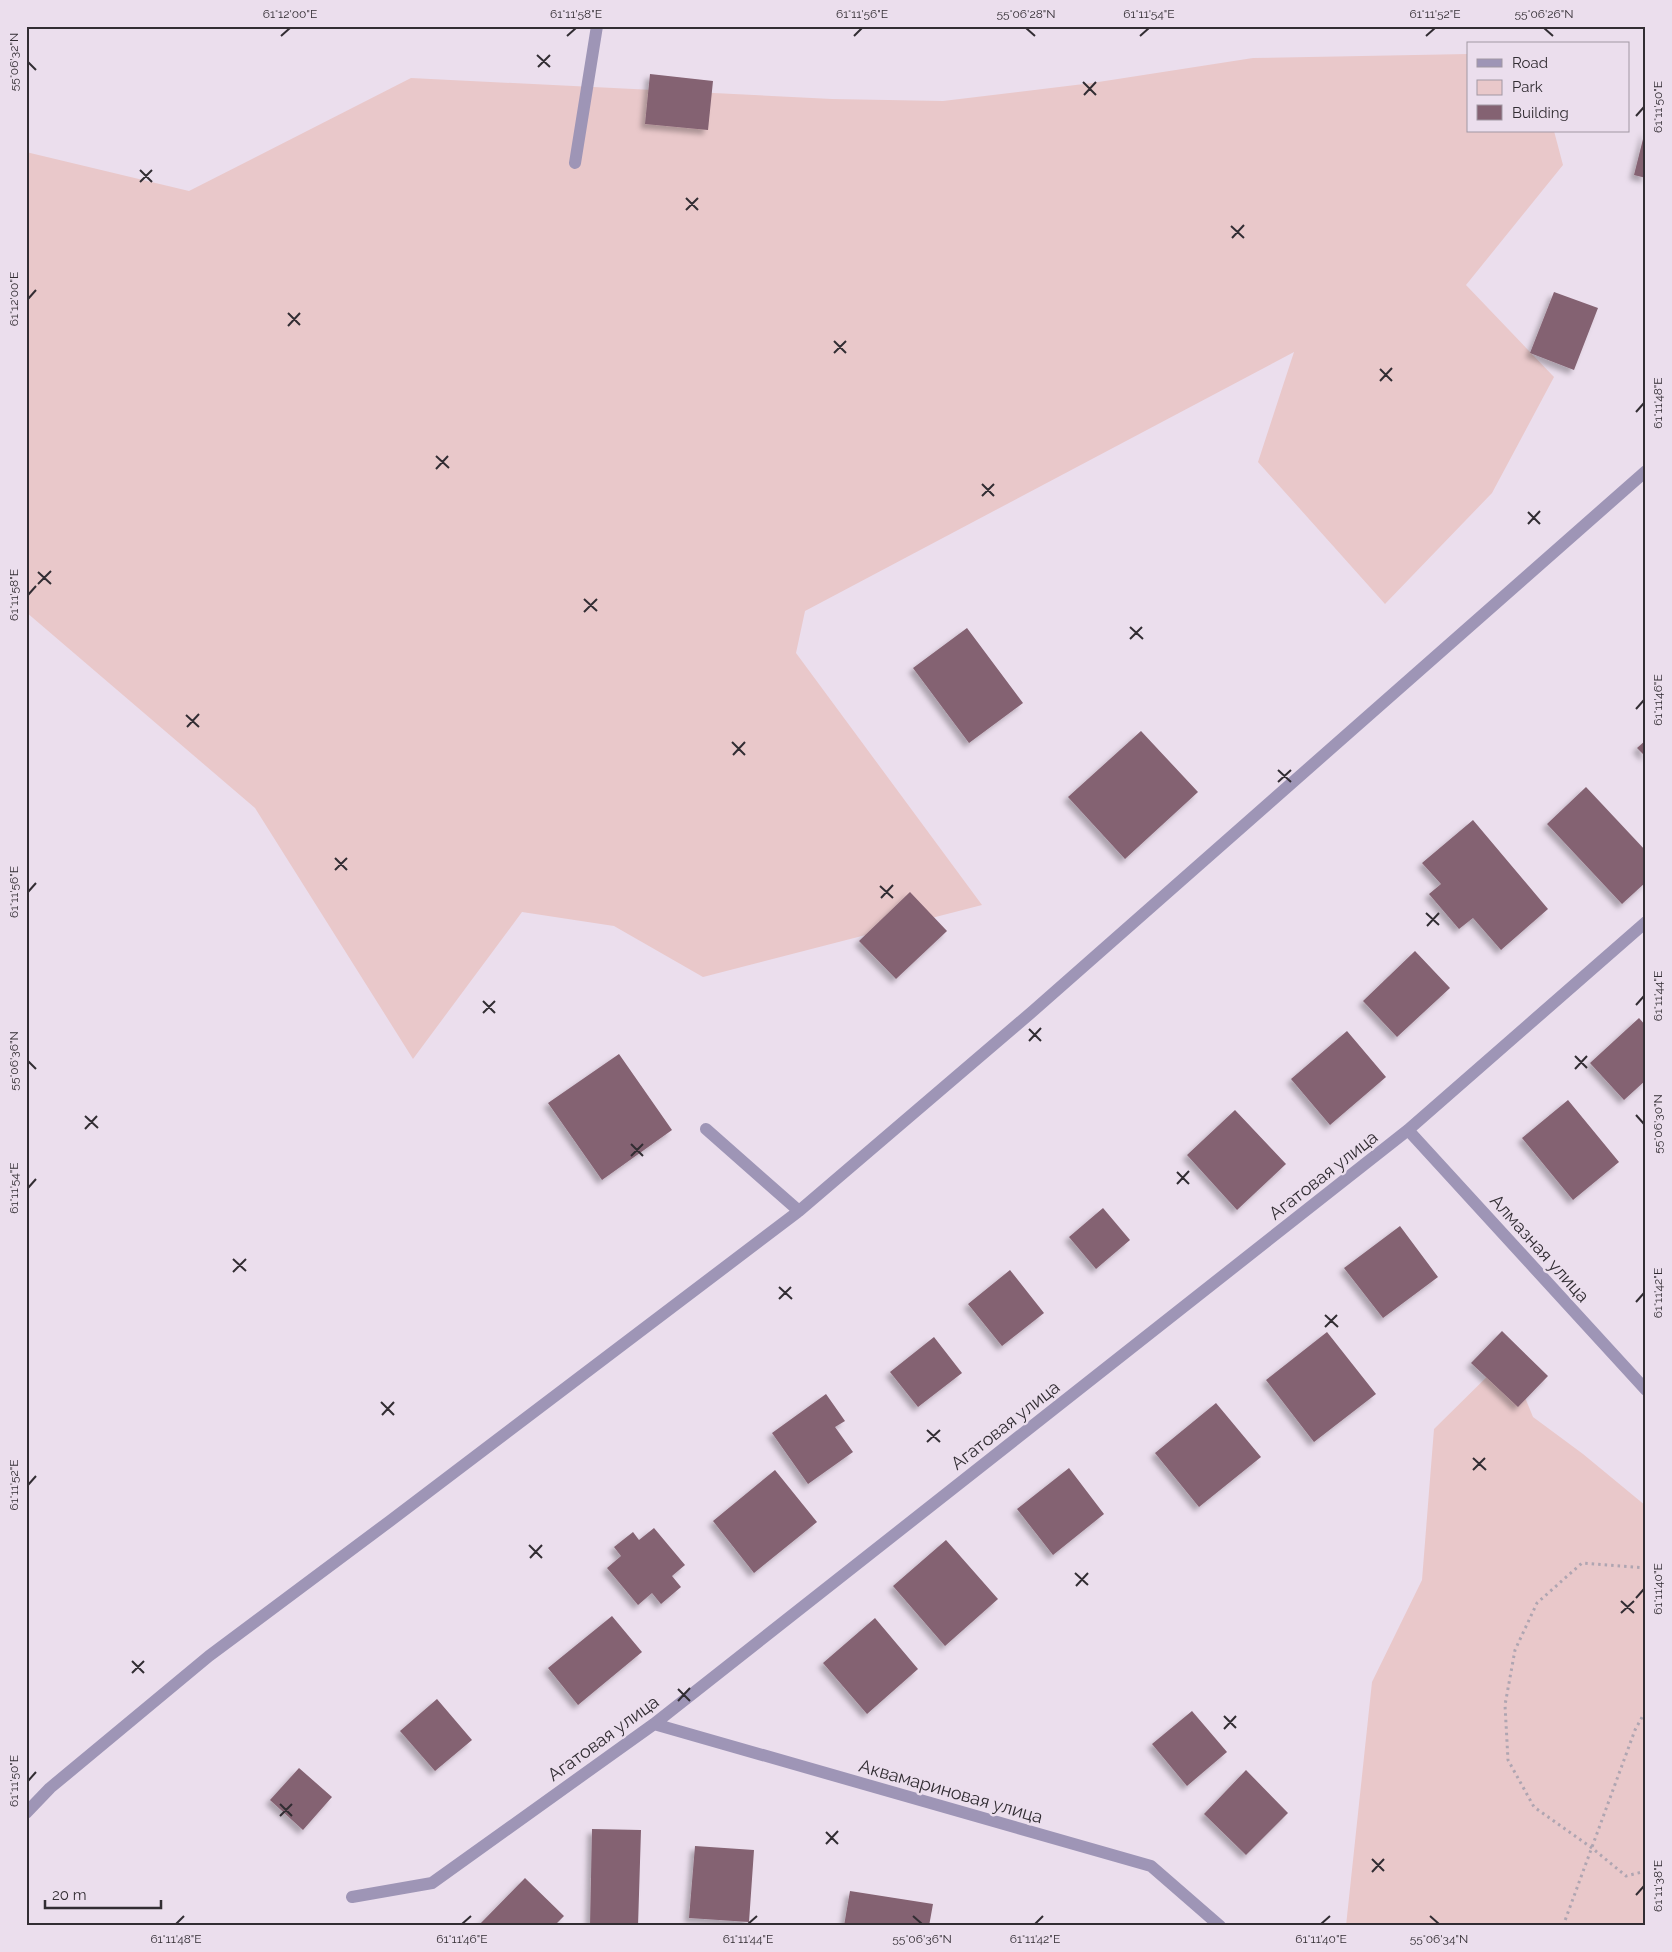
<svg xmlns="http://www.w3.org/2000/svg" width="1672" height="1952" viewBox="0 0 1672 1952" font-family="Raleway,sans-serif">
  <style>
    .green { fill: #e9c8ca }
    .building { fill: #846272; filter: url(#shadow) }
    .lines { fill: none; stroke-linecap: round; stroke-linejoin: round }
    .path { stroke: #afa5b1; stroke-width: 3; stroke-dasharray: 2.5 4; stroke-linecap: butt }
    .minor { stroke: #9e95b6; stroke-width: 12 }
    .ticks { fill: none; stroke: #322d33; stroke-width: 2 }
    .labels { text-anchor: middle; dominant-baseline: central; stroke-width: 5; stroke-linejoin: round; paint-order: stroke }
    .street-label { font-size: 18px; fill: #322d33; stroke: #ebdeed }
    .neatline { fill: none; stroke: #322d33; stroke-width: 2 }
    .ticks-label { font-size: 12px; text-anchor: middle; fill: #322d33 }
  </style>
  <defs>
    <filter id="shadow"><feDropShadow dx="-4.5" dy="4.5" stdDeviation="2.5" flood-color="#0004"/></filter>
  </defs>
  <rect width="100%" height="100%" fill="#ebdeed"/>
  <path class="green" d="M1468,54V131H1554L1563,165L1466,285L1554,377L1492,493L1385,604L1258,462L1294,352L805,611L796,653L982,905L703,977L614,926L522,912L413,1059L255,808L26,612V152L189,191L411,78L832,99L943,101L1092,83L1253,58Z
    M1508,1356L1533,1417L1583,1454L1646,1506V1926H1346L1372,1682L1422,1580L1434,1429Z"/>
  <path class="building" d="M650,74L713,81L708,130L645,124Z
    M1645,131H1646V178L1634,175Z
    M1554,292L1598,308L1574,370L1530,353Z
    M967,628L1023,703L969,743L913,668Z
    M1141,731L1198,792L1125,859L1068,797Z
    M1646,740V757L1637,748Z
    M1586,787L1646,851V882L1622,904L1547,824Z
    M1473,820L1548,909L1501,950L1473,918L1459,929L1429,894L1441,884L1422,863Z
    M910,892L947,931L896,979L859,941Z
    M1415,951L1450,988L1397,1037L1363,1001Z
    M1639,1018L1646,1026V1080L1624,1100L1590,1063Z
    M1347,1031L1386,1077L1330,1125L1291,1079Z
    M619,1054L672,1130L602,1180L548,1103Z
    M1568,1100L1619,1162L1573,1200L1522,1138Z
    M1235,1110L1286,1164L1237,1210L1187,1155Z
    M1103,1208L1130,1240L1096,1269L1069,1237Z
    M1400,1226L1438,1277L1383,1318L1344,1268Z
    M1010,1270L1044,1313L1002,1346L968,1304Z
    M1502,1331L1548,1376L1518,1407L1471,1363Z
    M1327,1332L1376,1394L1314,1442L1266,1380Z
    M934,1337L962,1373L918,1407L890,1372Z
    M826,1394L845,1421L835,1427L853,1452L808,1484L772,1433Z
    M1216,1403L1261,1457L1199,1507L1155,1453Z
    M1069,1468L1104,1514L1053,1555L1017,1509Z
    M775,1470L817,1522L754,1573L713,1521Z
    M654,1528L685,1565L672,1576L681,1587L661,1604L652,1593L638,1605L607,1568L621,1556L614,1547L633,1532L639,1540Z
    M946,1540L998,1599L945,1646L893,1586Z
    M612,1616L642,1652L578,1705L548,1668Z
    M875,1618L918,1669L867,1714L823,1663Z
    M437,1699L472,1740L435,1771L400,1731Z
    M1192,1711L1227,1752L1187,1786L1152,1744Z
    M299,1768L332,1797L303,1830L270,1800Z
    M1246,1770L1288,1813L1246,1855L1204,1814Z
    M592,1829L641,1830L638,1926H590Z
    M695,1846L754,1850L749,1922L689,1918Z
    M525,1878L564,1916L554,1926H478Z
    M850,1891L933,1904L929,1926H844Z"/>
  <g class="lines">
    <path class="path" d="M1646,1568L1582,1563L1537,1603L1515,1650L1505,1705L1508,1760L1534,1807L1592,1848L1626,1876L1646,1871
      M1563,1926L1635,1730L1646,1710"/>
    <path class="minor" d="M575,163L597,26
      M706,1129L799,1211
      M1408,1130L1646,1390
      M654,1724L1151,1866L1220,1926
      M26,1813L50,1788L209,1656L390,1521L799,1211L1033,1011L1646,471
      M352,1897L432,1883L654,1724L1408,1130L1646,922"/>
  </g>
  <path class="ticks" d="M1026,28L1035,36M1544,28L1553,36M281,36L290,28M567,36L576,28M854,36L862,28M1140,36L1149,28M1426,36L1435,28M537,55L550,67M28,62L36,70M538,67L550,55M1083,82L1096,95M1084,95L1096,82M1636,116L1644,107M140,170L152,182M140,182L152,170M686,198L698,210M686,210L698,198M1231,226L1244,238M1232,238L1244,225M28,299L36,290M288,313L300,325M288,326L300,313M834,341L846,353M834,353L846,341M1380,369L1392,381M1380,381L1392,368M1636,412L1644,403M436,456L449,468M436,469L448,456M982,484L994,496M982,496L994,484M1528,512L1540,524M1528,524L1540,511M38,572L51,584M38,584L51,571M28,595L36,586M584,599L597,611M584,612L597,599M1130,627L1143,639M1130,639L1142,627M1636,709L1644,700M186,715L199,727M187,727L199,714M732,742L745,755M733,755L745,742M1278,770L1291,782M1278,782L1291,770M335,858L347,870M335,870L347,858M880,886L893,898M28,892L36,883M881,898L893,885M1426,913L1439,925M1427,926L1439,913M483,1001L495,1013M1636,1005L1644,996M483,1013L495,1001M1029,1029L1041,1041M1029,1041L1041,1028M1575,1056L1587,1068M28,1061L36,1069M1575,1069L1587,1056M1636,1115L1644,1124M85,1116L98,1128M85,1129L97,1116M631,1144L643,1156M631,1156L643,1144M1177,1172L1189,1184M1177,1184L1189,1171M28,1188L36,1179M233,1259L246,1271M233,1272L246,1259M779,1287L792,1299M779,1299L791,1287M1636,1302L1644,1293M1325,1315L1338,1327M1325,1327L1337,1315M381,1402L394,1415M382,1415L394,1402M927,1430L940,1442M927,1442L940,1430M1473,1458L1486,1470M1473,1470L1485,1458M28,1485L36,1476M529,1545L542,1558M530,1558L542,1545M1075,1573L1088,1585M1076,1586L1088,1573M1636,1598L1644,1589M1621,1601L1634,1613M1621,1613L1634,1601M132,1661L144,1673M132,1673L144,1661M678,1689L690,1701M678,1701L690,1688M1224,1716L1236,1728M1224,1729L1236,1716M28,1781L36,1772M280,1804L292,1816M280,1816L292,1804M826,1832L838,1844M826,1844L838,1831M1372,1859L1384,1871M1372,1872L1384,1859M1636,1895L1644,1886M913,1916L922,1924M1430,1916L1439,1924M176,1924L184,1916M462,1924L471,1916M748,1924L757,1916M1035,1924L1043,1916M1321,1924L1330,1916"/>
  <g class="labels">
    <g class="street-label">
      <text transform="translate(1323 1175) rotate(-38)">Агатовая улица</text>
      <text transform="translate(1540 1248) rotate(48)">Алмазная улица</text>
      <text transform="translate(1005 1425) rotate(-38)">Агатовая улица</text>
      <text transform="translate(603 1738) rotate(-36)">Агатовая улица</text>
      <text transform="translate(951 1791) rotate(16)">Аквамариновая улица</text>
    </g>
  </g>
  <rect width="1672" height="1952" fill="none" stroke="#ebdeed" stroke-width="55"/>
  <rect x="1467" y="42" width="162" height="90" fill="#ebdeed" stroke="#a197a3"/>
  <rect x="1477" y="59" width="25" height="8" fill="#9e95b6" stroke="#a197a3"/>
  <text x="1512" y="68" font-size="15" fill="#322d33">Road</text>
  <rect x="1477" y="80" width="25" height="15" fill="#e9c8ca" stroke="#a197a3"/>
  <text x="1512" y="92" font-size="15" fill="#322d33">Park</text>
  <rect x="1477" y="105" width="25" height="15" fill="#846272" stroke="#a197a3"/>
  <text x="1512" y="118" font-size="15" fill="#322d33">Building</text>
  <path d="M45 1900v8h116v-8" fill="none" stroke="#322d33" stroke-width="2.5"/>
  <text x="52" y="1900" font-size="15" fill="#322d33" stroke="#ebdeed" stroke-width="4" paint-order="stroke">20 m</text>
  <rect x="28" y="28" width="1616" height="1896" class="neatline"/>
  <g class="ticks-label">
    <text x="290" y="18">61°12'00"E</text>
    <text x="576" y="18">61°11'58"E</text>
    <text x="862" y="18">61°11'56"E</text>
    <text x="1026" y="18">55°06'28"N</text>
    <text x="1149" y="18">61°11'54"E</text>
    <text x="1435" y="18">61°11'52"E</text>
    <text x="1544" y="18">55°06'26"N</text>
    <text transform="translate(14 62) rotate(-90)" y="4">55°06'32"N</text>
    <text transform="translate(1658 107) rotate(-90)" y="4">61°11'50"E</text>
    <text transform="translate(14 299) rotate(-90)" y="4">61°12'00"E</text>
    <text transform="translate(1658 403) rotate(-90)" y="4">61°11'48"E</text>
    <text transform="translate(14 595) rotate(-90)" y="4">61°11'58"E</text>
    <text transform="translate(1658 700) rotate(-90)" y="4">61°11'46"E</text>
    <text transform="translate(14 892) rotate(-90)" y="4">61°11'56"E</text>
    <text transform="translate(1658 996) rotate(-90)" y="4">61°11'44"E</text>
    <text transform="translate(14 1061) rotate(-90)" y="4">55°06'36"N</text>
    <text transform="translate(1658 1124) rotate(-90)" y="4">55°06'30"N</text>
    <text transform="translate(14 1188) rotate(-90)" y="4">61°11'54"E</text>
    <text transform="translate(1658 1293) rotate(-90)" y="4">61°11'42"E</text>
    <text transform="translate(14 1485) rotate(-90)" y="4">61°11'52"E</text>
    <text transform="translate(1658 1589) rotate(-90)" y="4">61°11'40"E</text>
    <text transform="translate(14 1781) rotate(-90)" y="4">61°11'50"E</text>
    <text transform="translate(1658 1886) rotate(-90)" y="4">61°11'38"E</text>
    <text x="176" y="1943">61°11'48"E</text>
    <text x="462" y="1943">61°11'46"E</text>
    <text x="748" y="1943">61°11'44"E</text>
    <text x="922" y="1943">55°06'36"N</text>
    <text x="1035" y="1943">61°11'42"E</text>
    <text x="1321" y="1943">61°11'40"E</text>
    <text x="1439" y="1943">55°06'34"N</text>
  </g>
</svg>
